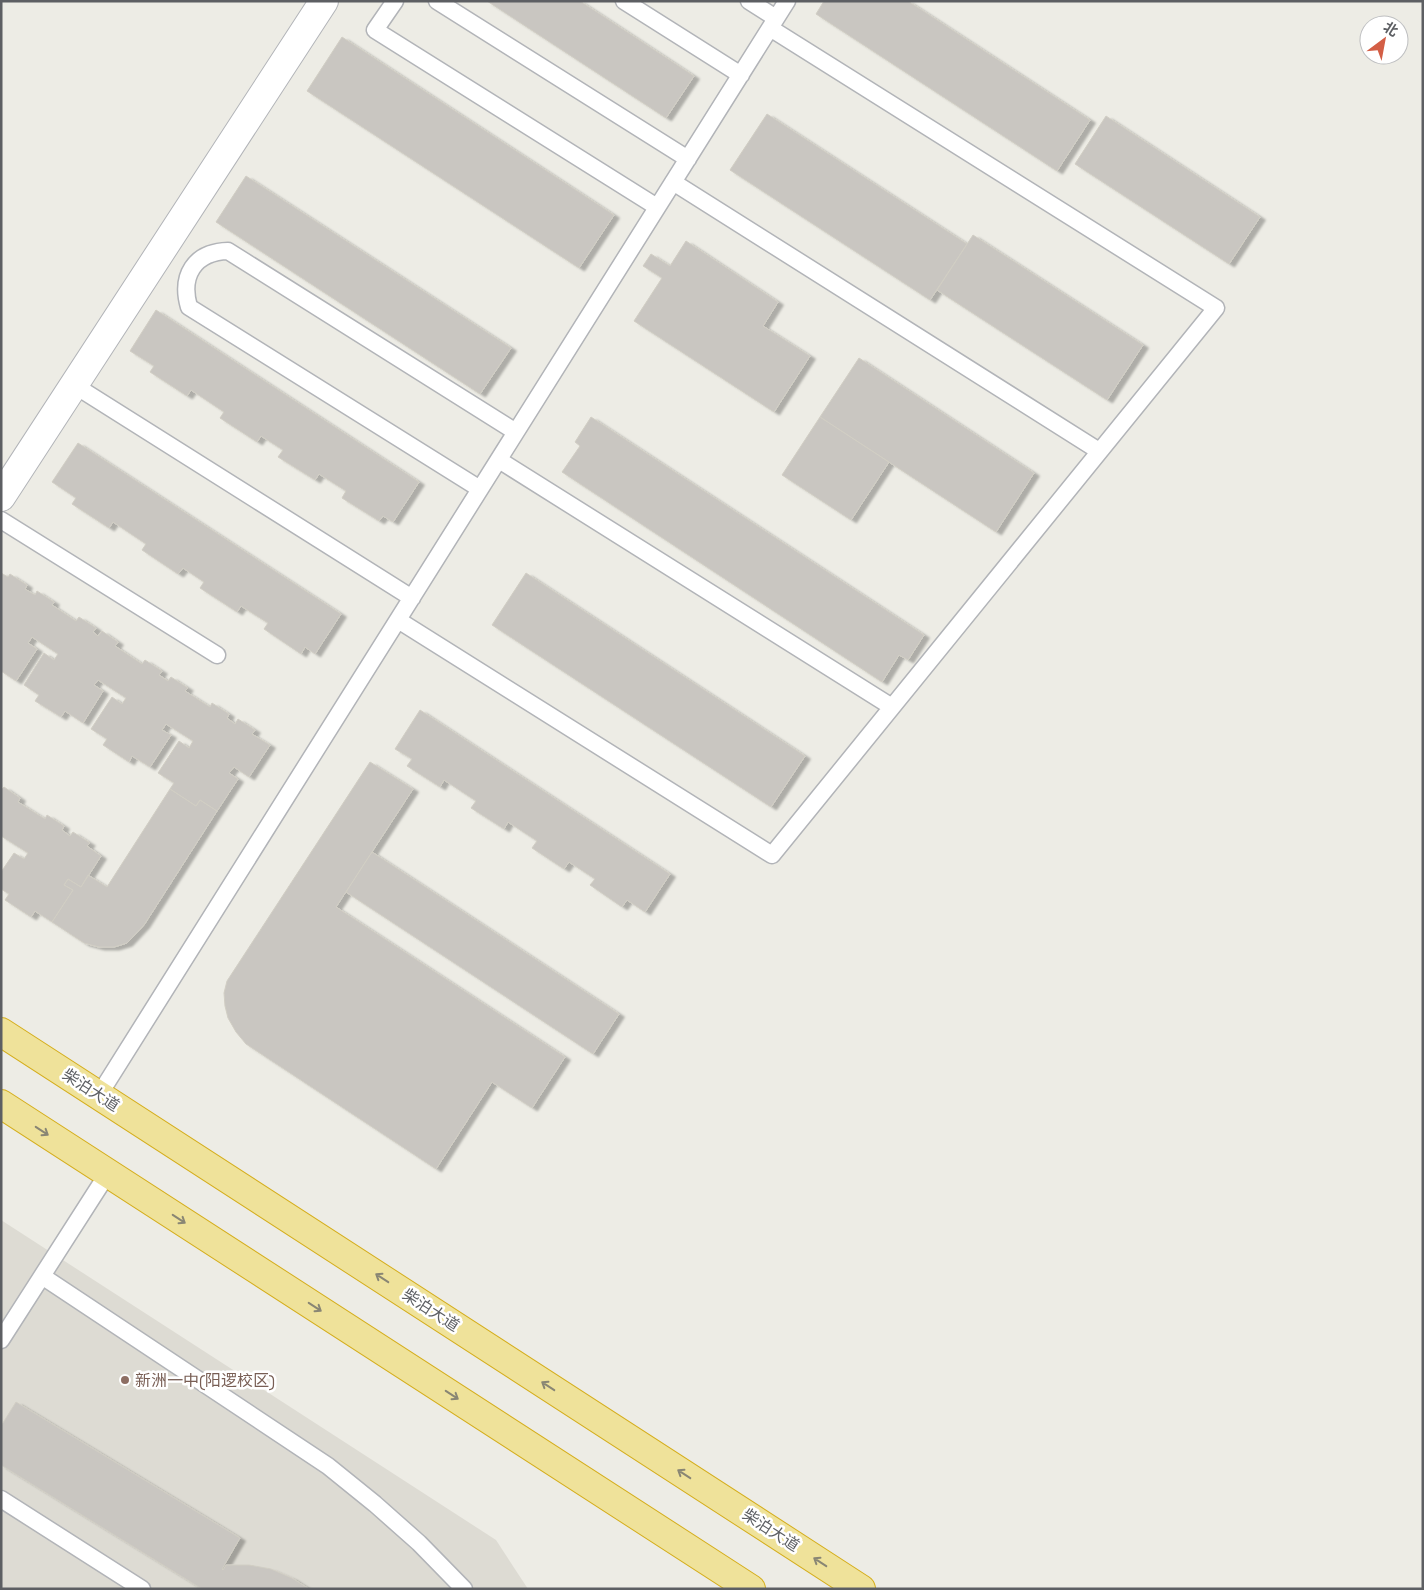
<svg xmlns="http://www.w3.org/2000/svg" width="1424" height="1590" viewBox="0 0 1424 1590" font-family="'Space Grotesk','Noto Sans SC',sans-serif">
  <style>
    .education { fill: #dddbd3 }
    .building { fill: #c9c6c1; stroke: #d1cec4; filter: url(#shadow) }
    .lines { fill: none; stroke-linecap: round; stroke-linejoin: round }
    .lane-casing { stroke: #b2b4b8; stroke-width: 19 }
    .street-casing { stroke: #b2b4b8; stroke-width: 30 }
    .highway-casing { stroke: #d5ae1d; stroke-width: 30 }
    .lane { stroke: #fff; stroke-width: 16 }
    .street { stroke: #fff; stroke-width: 28 }
    .highway { stroke: #efe29a; stroke-width: 28 }
    .oneway { stroke: #898674 }
    .education-dot { fill: #8d6e63; stroke: #fff; stroke-width: 2 }
    .labels { text-anchor: middle; dominant-baseline: central; stroke-width: 5; stroke-linejoin: round; paint-order: stroke }
    .street-label { font-size: 16px; fill: #5d5f63; stroke: #fff }
    .education-label { font-size: 16px; fill: #785e54; stroke: #fff; text-anchor: start }
  </style>
  <defs>
    <filter id="shadow"><feDropShadow dx="5.5" dy="3" stdDeviation="1" flood-color="#0004"/></filter>
  </defs>
  <rect width="100%" height="100%" fill="#edece5"/>
  <path class="education" d="M1,1220L496,1540L528,1589H1Z"/>
  <path class="building" d="M487,1H580L694,76L666,118Z
    M824,1H908L1090,120L1057,171L816,14Z
    M342,37L614,215L579,268L307,91Z
    M767,114L967,244L930,300L730,170Z
    M1106,116L1260,217L1229,264L1075,164Z
    M246,176L511,348L480,394L216,222Z
    M973,235L1143,345L1107,400L937,290Z
    M686,241L778,302L763,326L810,356L774,412L634,321L662,278L643,266L651,254L670,266Z
    M156,310L419,482L393,522L383,516L379,521L342,498L346,491L319,474L315,480L278,457L283,450L261,436L257,442L220,418L224,412L191,390L187,396L150,372L154,366L130,351Z
    M859,358L1034,473L996,532L820,417Z
    M591,417L924,635L908,660L899,655L882,682L562,472L580,446L575,442Z
    M820,417L889,462L851,520L782,475Z
    M78,443L341,614L315,654L305,647L301,654L264,629L268,623L241,606L237,612L200,588L204,582L183,568L178,574L142,550L146,544L113,522L109,528L72,504L76,498L52,482Z
    M1,573L8,577L10,574L27,585L25,589L35,595L37,591L54,602L52,605L76,621L79,617L96,628L93,632L98,636L102,631L118,642L115,646L142,664L145,660L162,671L159,675L168,681L171,677L188,688L185,691L210,707L212,703L229,714L227,718L235,724L238,719L255,730L252,734L270,745L249,777L234,767L229,773L238,779L217,811L200,800L196,806L170,789L174,783L158,773L179,741L189,748L193,741L166,724L162,730L171,735L150,767L132,756L129,762L103,745L107,739L91,729L112,697L122,704L126,698L98,680L94,685L103,691L83,723L65,711L61,717L35,701L39,695L24,685L44,653L54,660L58,654L32,637L28,643L37,649L16,681L1,671Z
    M526,573L805,756L771,807L492,625Z
    M420,710L670,874L645,912L627,900L622,907L590,885L595,879L569,862L564,869L532,848L537,841L508,822L504,829L471,808L476,801L444,780L440,787L407,766L412,759L395,749Z
    M370,762L413,789L336,907L565,1057L532,1108L492,1082L436,1169L246,1044L236,1032L228,1018L225,1006L224,993L227,981Z
    M4,787L20,798L18,802L45,819L47,815L64,826L62,830L70,836L73,832L90,843L87,846L101,856L81,887L68,879L64,885L73,890L52,922L35,911L31,917L5,900L9,894L1,889V872L14,853L24,859L28,853L1,836V790Z
    M170,789L196,806L200,800L217,811L144,925L127,943L114,947H99L84,943L52,922L73,890L64,885L68,879L81,887L88,875L107,887Z
    M372,852L619,1014L593,1054L346,892Z
    M16,1402L240,1538L222,1569L223,1570L226,1565H249L271,1569L292,1578L309,1589H202L1,1465V1426Z"/>
  <g class="lines">
    <defs>
      <path id="lane" d="M395,1L375,30L657,207
        M437,1L688,159
        M624,1L741,75
        M749,1L776,18
        M673,182L1099,451
        M74,385L412,598
        M499,460L892,707
        M480,489L189,307C180,276 194,252 228,251L516,432
        M1,520L217,655
        M398,620L772,855L1216,308L770,28
        M99,1095L787,1
        M42,1276L328,1466L375,1504L419,1543L464,1589
        M1,1340L108,1173
        M1,1499L142,1589"/>
      <path id="street" d="M1,497L324,1"/>
      <path id="highway" d="M1,1032L861,1589
        M1,1104L751,1589"/>
    </defs>
    <use href="#lane" class="lane-casing"/>
    <use href="#street" class="street-casing"/>
    <use href="#highway" class="highway-casing"/>
    <use href="#lane" class="lane"/>
    <use href="#street" class="street"/>
    <use href="#highway" class="highway"/>
  </g>
  <defs><path id="oneway-shaft" d="M-6 0H5M1.5-3L5.5 0L1.5 3" fill="none" stroke-width="1.6" stroke-linecap="round" stroke-linejoin="round" transform="scale(1.25)"/></defs>
  <g class="oneway">
    <use href="#oneway-shaft" transform="translate(42 1131) rotate(33)"/>
    <use href="#oneway-shaft" transform="translate(179 1219) rotate(33)"/>
    <use href="#oneway-shaft" transform="translate(382 1278) rotate(-147)"/>
    <use href="#oneway-shaft" transform="translate(315 1307) rotate(33)"/>
    <use href="#oneway-shaft" transform="translate(548 1386) rotate(-147)"/>
    <use href="#oneway-shaft" transform="translate(452 1395) rotate(33)"/>
    <use href="#oneway-shaft" transform="translate(684 1474) rotate(-147)"/>
    <use href="#oneway-shaft" transform="translate(820 1562) rotate(-147)"/>
  </g>
  <circle class="education-dot" cx="125" cy="1380" r="5"/>
  <g class="labels">
    <g class="street-label">
      <text transform="translate(91 1090) rotate(33)">柴泊大道</text>
      <text transform="translate(431 1310) rotate(33)">柴泊大道</text>
      <text transform="translate(771 1530) rotate(33)">柴泊大道</text>
    </g>
    <g class="education-label">
      <text x="135" y="1380">新洲一中(阳逻校区)</text>
    </g>
  </g>
  <rect width="1424" height="1590" fill="none" stroke="#5d5f63" stroke-width="5"/>
  <g transform="translate(1384 40) rotate(32)"><circle r="24" fill="#ffffff" stroke="#bebfc1"/>
  <path d="M0-4L9 19L0 12L-9 19Z" fill="#d35e45"/>
  <text y="-8" font-size="14" font-weight="bold" text-anchor="middle" fill="#5d5f63">北</text>
  </g>
</svg>
